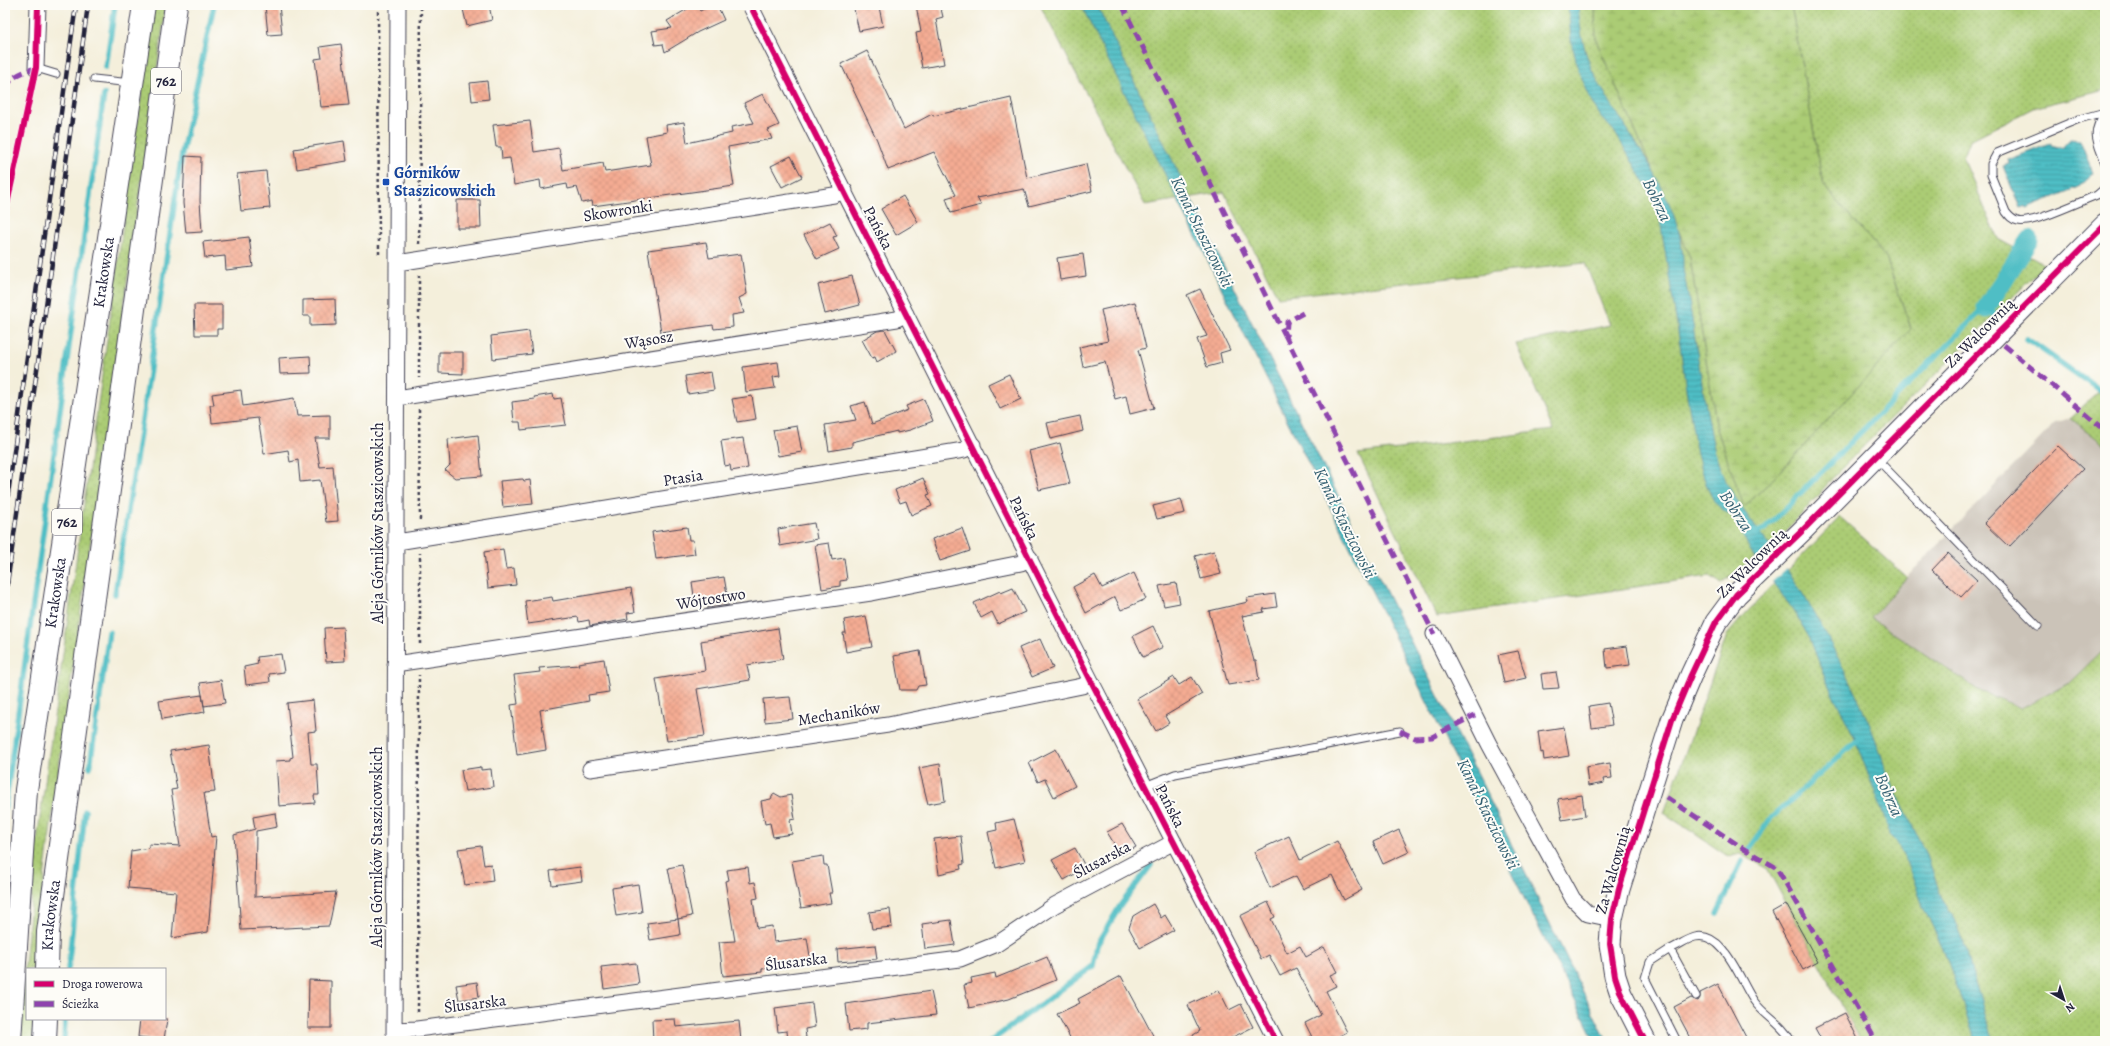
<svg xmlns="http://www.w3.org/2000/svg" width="2110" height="1046" viewBox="0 0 2110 1046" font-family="Alegreya,serif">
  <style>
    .industrial { fill: #cbc3b8 }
    .grass { fill: url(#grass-dots); stroke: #667758 }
    .wetland { fill: url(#wetland-marsh); stroke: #667758 }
    .water { fill: url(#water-rules); stroke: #387080 }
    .pier { fill: #f4efdb }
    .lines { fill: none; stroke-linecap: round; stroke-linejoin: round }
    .stream { stroke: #4fbec5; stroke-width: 5.5 }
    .canal { stroke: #4fbec5; stroke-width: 19 }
    .building { fill: url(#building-cross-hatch) }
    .service-casing { stroke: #424153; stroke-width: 9 }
    .minor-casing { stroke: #424153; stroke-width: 17 }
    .secondary-casing { stroke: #424153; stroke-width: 23 }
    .primary-casing { stroke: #424153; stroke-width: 24 }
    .path { stroke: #424153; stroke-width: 2.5; stroke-dasharray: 3 3; stroke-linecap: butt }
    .service { stroke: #fff; stroke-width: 7 }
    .minor { stroke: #fff; stroke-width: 15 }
    .secondary { stroke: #fff; stroke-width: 21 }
    .primary { stroke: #fff; stroke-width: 22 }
    .rail-casing { stroke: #22223b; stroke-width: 4.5 }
    .rail { stroke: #fdfcf7; stroke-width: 3; stroke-dasharray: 9; stroke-linecap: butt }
    .quiet { stroke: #8e44ad; stroke-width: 5; stroke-dasharray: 10 5; stroke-linecap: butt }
    .cycleway-casing { stroke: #fdfcf7; stroke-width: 8 }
    .cycleway { stroke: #d6006c; stroke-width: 6 }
    .transit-dot { fill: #1a4fb4; stroke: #fdfcf7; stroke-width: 1.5 }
    .labels { text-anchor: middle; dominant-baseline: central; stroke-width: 4; stroke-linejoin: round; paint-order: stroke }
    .shield { fill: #fdfcf7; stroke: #646373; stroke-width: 1 }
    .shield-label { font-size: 15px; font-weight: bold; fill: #22223b }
    .transit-label { font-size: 16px; font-weight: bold; fill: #164399; stroke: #fdfcf7; text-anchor: start }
    .street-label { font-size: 16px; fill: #22223b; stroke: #fdfcf7 }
    .water-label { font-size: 17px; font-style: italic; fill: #346072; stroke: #fdfcf7 }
  </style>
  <defs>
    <pattern id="grass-dots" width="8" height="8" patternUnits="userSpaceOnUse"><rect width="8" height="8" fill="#abcc74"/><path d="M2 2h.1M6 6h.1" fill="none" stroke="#93af65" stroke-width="1.8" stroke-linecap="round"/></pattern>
    <pattern id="wetland-marsh" width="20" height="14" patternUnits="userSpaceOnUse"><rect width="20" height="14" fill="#abcc74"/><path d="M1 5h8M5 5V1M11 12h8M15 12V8" fill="none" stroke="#93af65"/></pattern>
    <pattern id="water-rules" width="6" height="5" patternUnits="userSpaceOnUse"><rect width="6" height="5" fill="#4fbec5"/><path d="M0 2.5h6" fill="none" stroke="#419aa1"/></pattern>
    <pattern id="building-cross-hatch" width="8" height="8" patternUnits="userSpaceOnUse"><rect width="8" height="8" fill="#f5ac93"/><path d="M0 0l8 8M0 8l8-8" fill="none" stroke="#d29480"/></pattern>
  </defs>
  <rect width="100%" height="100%" fill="#fdfcf7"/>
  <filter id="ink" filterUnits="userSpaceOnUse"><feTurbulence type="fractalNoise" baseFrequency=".025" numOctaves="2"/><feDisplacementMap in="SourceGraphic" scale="8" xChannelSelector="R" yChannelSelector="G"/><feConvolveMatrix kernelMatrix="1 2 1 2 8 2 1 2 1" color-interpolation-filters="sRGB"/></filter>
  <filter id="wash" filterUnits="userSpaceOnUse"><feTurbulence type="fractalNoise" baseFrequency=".012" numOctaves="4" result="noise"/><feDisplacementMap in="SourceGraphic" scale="16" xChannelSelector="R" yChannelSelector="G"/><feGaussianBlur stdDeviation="0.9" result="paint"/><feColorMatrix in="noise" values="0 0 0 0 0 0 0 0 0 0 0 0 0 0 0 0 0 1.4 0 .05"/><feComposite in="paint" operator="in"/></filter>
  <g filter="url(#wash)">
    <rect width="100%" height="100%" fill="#f4efdb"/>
    <path class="industrial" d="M2070,418L2105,445V648L2068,684L2021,708L1978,690L1871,618L1907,577L2055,423Z"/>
    <path class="grass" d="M154,5H166L67,709L45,869L37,969H27V1019H34L33,1041H21L23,985L38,832Z
      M1040,5H1595L1596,40L1690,257L1717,429L1744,506L1780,472L1911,328L1886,258L1823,184L1791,5H2105V90L2033,108L1970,140L1963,158L1998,239L2045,265L1836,474L1794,523L1775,542L1721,583L1709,576L1437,617L1358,454L1553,430L1516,344L1610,325L1585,263L1278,297L1224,192L1145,205Z
      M2105,386V445L2070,418Z
      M1840,517L1907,577L1871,618L1978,690L2021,708L2068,684L2105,648V1041H1861L1767,868L1740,854L1729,857L1664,813L1727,635L1743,616Z"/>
    <path class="wetland" d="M1595,5H1791L1823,184L1886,258L1911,329L1780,472L1744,507L1717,429L1690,257L1596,40Z"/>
    <path class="water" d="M1081,5H1097L1232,283L1482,784L1607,1041H1595Z
      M1568,5H1578C1580,30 1584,56 1596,78C1627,135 1686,202 1683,269C1693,317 1698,365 1707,412C1711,431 1713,450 1720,468C1737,510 1774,547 1798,586C1825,630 1848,676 1869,723C1878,744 1884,767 1893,788L1899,797L1929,861L1942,899L1952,914L1967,952L1972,973L1994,1041H1976L1943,948L1924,909L1908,864L1896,841L1890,835L1883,813L1854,737L1825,678L1810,639L1794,611L1752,554L1736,521L1715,503L1707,487L1697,454L1687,396L1680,344L1660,220L1654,200L1645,183L1614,131L1601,117L1593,104L1579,72L1571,40Z
      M2070,139L2080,140L2093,172L2079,187L2027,208L2026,206L2020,208L2003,166L2009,164L2008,160L2052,143L2051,145L2062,148Z"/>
    <path class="pier" d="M1772,544L1788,567L1771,583L1755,561Z"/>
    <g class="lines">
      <path class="stream" d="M106,67L115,5
        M2027,339L2105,394
        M1754,533L1765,529L1985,307L1995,315
        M115,594L148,382L182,153L214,5
        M90,767L109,632
        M5,807L104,94
        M1750,848L1771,818L1861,737
        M1717,914L1742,861
        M68,969L85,811
        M64,1041L65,1019
        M991,1041L1093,966L1097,945L1120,906L1151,865"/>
      <path class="canal" d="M1986,308L2029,240"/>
    </g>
    <g id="blocks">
      <path class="building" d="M265,5H279L282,34L268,35Z
        M462,5H489L492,20L467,26Z
        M694,5H697L700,11L712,5H717L724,20L698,32L665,52L663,44L655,45L652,31L672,28L667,21Z
        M853,5H870L871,8L879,7L883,26L859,31Z
        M916,5H940L943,17L936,19L944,64L922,68L916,33L921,32Z
        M341,44L349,105L321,107L315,59L322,58L320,47Z
        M867,51L904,129L932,114L933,116L1011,98L1027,178L1086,164L1092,191L1029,206L1024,189L977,198L981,205L951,213L946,198L956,195L934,152L888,170L877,140L841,64Z
        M487,81L489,99L472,101L470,83Z
        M763,94L779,125L768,130L772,139L728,147L734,186L593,206L592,201L582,203L577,187L568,189L567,184L541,189L540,180L514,185L510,158L502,159L501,147H496L493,125L530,121L534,152L559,148L563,170L603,163L605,172L651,165L646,136L667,132L666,125L684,122L687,143L732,133L731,127L754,123L744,103Z
        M344,141L347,161L297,169L294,149Z
        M185,156L201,157L200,201L202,232L186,233L183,203Z
        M791,156L802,177L782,187L771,166Z
        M266,171L270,208L241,211L237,174Z
        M903,196L918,222L896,235L881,209Z
        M457,200H480L481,228H457Z
        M830,222L837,236L833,237L839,249L817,259L804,235Z
        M249,237L253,267L226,270L225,256L205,258L203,242Z
        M706,242L709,258L741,254L747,294L739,298L744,313L732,315L733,327L714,329L713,325L661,332L648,250Z
        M1083,254L1086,276L1060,280L1057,258Z
        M852,276L860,305L825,314L818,285Z
        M1200,289L1230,350L1220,353L1222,363L1207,367L1197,339L1207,336L1187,295Z
        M335,299L336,325L310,326V316H303V300Z
        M1135,302L1146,348L1138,350L1154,408L1130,414L1126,396L1115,399L1105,362L1083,367L1079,347L1108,341L1101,310Z
        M194,305H222V329H217V335H195Z
        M885,330L896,351L877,362L875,357L872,358L862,340L877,331Z
        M529,331L532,354L493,359L491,336Z
        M439,352H463V374L439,373Z
        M310,356L311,373L280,374L279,358Z
        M778,362L780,376L773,377L775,388L746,392L743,367Z
        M711,372L714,390L688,394L685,376Z
        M1009,374L1021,399L1000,409L988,384Z
        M241,390L243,406L294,398L297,416L330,415V438H315L320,467L333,466L338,521L326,522L320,480L300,482L298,460L290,462L288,450L264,454L258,418L212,423L210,405H214L212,394Z
        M553,394L554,399L561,398L566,425L521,430L520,422H514L512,402L535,399L534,397Z
        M752,396L756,419L737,422L732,399Z
        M924,399L933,421L910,430L897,433V431L852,442V447L829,451L825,425L856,420L851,406L865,402L872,424L908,410L906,406Z
        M1080,416L1083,431L1051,439L1047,423Z
        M797,426L802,452L778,456L773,430Z
        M478,435L482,476L455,478L445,470L450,465L448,439Z
        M743,438L748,468L731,471L730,465L725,466L721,441Z
        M1060,443L1070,483L1039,490L1029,451Z
        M2058,446L2083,469L2009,547L1984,523Z
        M923,478L930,494L927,495L932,506L911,515L906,501L900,503L895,490Z
        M523,479L524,481L530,480L533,504L503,507L500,481Z
        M1181,499L1185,513L1157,519L1153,506Z
        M814,523L817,539L780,546L778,529Z
        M687,527L689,540H693L695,554L656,559L652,532Z
        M962,528L970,551L940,561L932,539Z
        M829,543L832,560L844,558L847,580L840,581V586L822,589L815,545Z
        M503,549L506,569L514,568L516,585L488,588L484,552Z
        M1214,551L1221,574L1201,579L1195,556Z
        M1948,553L1977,580L1961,597L1932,570Z
        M1134,573L1146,599L1121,610L1115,597L1086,613L1073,587L1095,575L1102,588Z
        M724,577L729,605L707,608L706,601L695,603L692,582Z
        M1176,583L1180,603L1164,606L1159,586Z
        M631,588L635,612L627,613L628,619L590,626L589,620L579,622L578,617L528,624L525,601L552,597L553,601Z
        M1013,588L1025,612L998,624L992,612L981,618L974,603L1000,591L1001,593Z
        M1275,594L1277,607L1263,609L1264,612L1242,616L1254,661H1256L1259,680L1228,685L1209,611L1248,602L1247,598Z
        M866,616L872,647L846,652L843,633H846L844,620Z
        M1153,626L1163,647L1143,657L1133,636Z
        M343,627L345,661L326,662L324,628Z
        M778,628L783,659L747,665L750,680L697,689L705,736L667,741L656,679L705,671L701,641Z
        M1040,639L1053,668L1032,677L1019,648Z
        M1627,646L1630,665L1607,668L1605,649Z
        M920,651L926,685L918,686L916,690H900L894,656Z
        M1518,651L1526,678L1504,683L1498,655Z
        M281,654L284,672L269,674L270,682L246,685L244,667L258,664L257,657Z
        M604,659L609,692L588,695L589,701L540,710L546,750L517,755L511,705L518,704L514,675L540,672L539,668L579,665L578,663Z
        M1556,672L1559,688L1543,689L1541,674Z
        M1174,677L1179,685L1192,677L1202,694L1165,716L1169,723L1156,731L1137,699Z
        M221,680L225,703L204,706L200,683Z
        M202,695L205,712L162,719L159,701Z
        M790,697L793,719L765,722L763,699Z
        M313,700L316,731L308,732L311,764H317L319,795H314L315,803L279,806L276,761L290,760V758L293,757L287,703Z
        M1608,703L1612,725L1592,728L1589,706Z
        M1564,727L1569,756L1544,760L1543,752L1541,753L1538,731Z
        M209,745L215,792L204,793L211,837L216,836L208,932L172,938L176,892L128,888L131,851L149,848V844L180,846L171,790L177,789L170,751Z
        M1056,749L1075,786L1054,797L1045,779L1038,782L1029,763Z
        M1610,763L1612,778L1603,779L1604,783L1588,786L1586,767Z
        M940,764L945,801L928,804L919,768Z
        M481,767V770L491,769L493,787L465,791L461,770Z
        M774,793L781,797L791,795L795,819L790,820L792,834L773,837L770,823L765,824L761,801L771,799Z
        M1582,795L1585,816L1562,820L1558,799Z
        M275,813L277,827L256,831L255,897L336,892L329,926L241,930L234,835L255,829L253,817Z
        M1014,819L1025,861L996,868L988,832L997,830L996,823Z
        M1122,824L1136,847L1121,855L1107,832Z
        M1399,830L1409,852L1383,864L1373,842Z
        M961,836L964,864L960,865L961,869L939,874L934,839Z
        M1289,836L1300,860L1337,841L1362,890L1344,900L1332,875L1303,889L1296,876L1270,888L1254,852Z
        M481,846L484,865L491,864L493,881L465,885L458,849Z
        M1075,848L1086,868L1064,880L1052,860Z
        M823,856L824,865H827L832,893H829L831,903L801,908L792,861Z
        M682,865L692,916L678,919L668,868Z
        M580,867L582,881L552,885L550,871Z
        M748,867L750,883L755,882L758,898L753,899L757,928L772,926L774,942L807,938L811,962L762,969V972L723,976L719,942L735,941L725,881L729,880L727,870Z
        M638,884L642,912L616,916L612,888Z
        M1268,902L1275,917L1271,919L1287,953L1300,946L1306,957L1324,947L1337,972L1330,975L1336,986L1326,991L1347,1032L1330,1041H1314L1305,1023L1321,1015L1296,968L1280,976L1269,955L1261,959L1240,916Z
        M1153,904L1161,918L1165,915L1174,930L1140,948L1129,928L1133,916Z
        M1786,904L1818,962L1803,970L1772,912Z
        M890,909L892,927L872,929L869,912Z
        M678,919L680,935L650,940L647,923Z
        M951,920L955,945L925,949L922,924Z
        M875,945L877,959L838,962L837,949Z
        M1047,957L1056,980L1009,999L969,1008L964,985L972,983L971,978L995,973L996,978Z
        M636,963L639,984L604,989L601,967Z
        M1121,976L1156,1041H1072L1057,1014L1080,1003L1078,999Z
        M309,980L331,981V1028H308Z
        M477,982L479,997L459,1000L456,985Z
        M1718,984L1748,1041H1692L1674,1007L1691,998L1698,1001L1700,998V993Z
        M1219,990L1229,1010L1241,1004L1253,1027L1225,1041H1183L1200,1031L1188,1005Z
        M931,991L936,1015L867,1023V1029L849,1031L846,1004Z
        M812,1003L815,1027L805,1029L806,1038L788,1041L787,1031L778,1032L775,1008Z
        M1845,1013L1859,1041H1822L1815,1028Z
        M140,1019H167L164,1040L138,1037Z
        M675,1019L676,1027L739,1021L741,1041H653L652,1020Z"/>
    </g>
  </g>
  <g filter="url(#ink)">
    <use href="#blocks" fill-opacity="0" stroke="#424153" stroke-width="1"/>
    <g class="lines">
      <defs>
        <path id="service" d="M36,68L56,74
          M94,79L131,83
          M2105,112L2079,119L1997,153L1991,164V175L2006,212C2009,216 2012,220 2018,221C2032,225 2081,201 2097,195L2105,188
          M2105,113C2090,133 2097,141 2105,163
          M1877,459L2038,626
          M1145,786L1175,774L1400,731
          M1670,949L1650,962L1645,978L1677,1041
          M1696,996L1670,949C1678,946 1687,939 1695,937C1724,930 1741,983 1754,1001C1764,1016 1783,1024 1791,1041"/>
        <path id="minor" d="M750,5L1091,681L1276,1041
          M36,68L38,5
          M397,263L834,195L845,191
          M397,398L897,319L906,314
          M397,542L964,450L973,445
          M1434,634L1489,744L1573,899L1588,914L1612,919
          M395,664L871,593L1021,563L1030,558
          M590,769L888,725L1082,686L1091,681
          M394,1030L417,1029L960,959L997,944L1055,905L1174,842
          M394,1041L398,5"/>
        <path id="secondary" d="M1645,1041L1621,994L1615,976L1610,944L1612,919L1619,889L1672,720L1691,675L1716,622L1736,595L1802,531L2105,225"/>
        <g id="primary">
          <path id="s1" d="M47,969L48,932L176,5"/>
          <path id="s2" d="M10,1041L26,790L144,5"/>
          <path d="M45,1041L46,1019"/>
        </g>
      </defs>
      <use href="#service" class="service-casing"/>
      <use href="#minor" class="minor-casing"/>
      <use href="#secondary" class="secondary-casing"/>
      <use href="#primary" class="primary-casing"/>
      <path class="path" d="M378,5L379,254
        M419,244L421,5
        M419,275V378
        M419,409L420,522
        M420,644V553
        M418,1012L419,675"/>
      <use href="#service" class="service"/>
      <use href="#minor" class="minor"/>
      <use href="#secondary" class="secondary"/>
      <use href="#primary" class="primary"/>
      <defs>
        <path id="rail" d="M5,516L76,5
          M5,599L88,5"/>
      </defs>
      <use href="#rail" class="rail-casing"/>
      <use href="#rail" class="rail"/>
      <path class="quiet" d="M1122,5L1286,337
        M5,88C12,76 22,72 36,68L35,71
        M1303,313L1287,322L1286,337L1434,634
        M2004,345L2105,430
        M1400,731L1415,738L1432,737L1475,715
        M1666,797L1744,849L1777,868L1876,1041"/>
      <defs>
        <path id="cycleway" d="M750,5L1091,681L1276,1041
          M5,214L36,68L38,5
          M1645,1041L1621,994L1615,976L1610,944L1612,919L1619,889L1672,720L1691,675L1716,622L1736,595L1802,531L2105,225"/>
      </defs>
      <use href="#cycleway" class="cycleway-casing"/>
      <use href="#cycleway" class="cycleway"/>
    </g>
  </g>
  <rect class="transit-dot" x="382" y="178" width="8" height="8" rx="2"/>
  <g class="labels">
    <g class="shield">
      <rect x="151" y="68" width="30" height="26" rx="3"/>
      <rect x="52" y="509" width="30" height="26" rx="3"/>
    </g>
    <g class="shield-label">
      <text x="166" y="81">762</text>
      <text x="67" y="522">762</text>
    </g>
    <g class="transit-label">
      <text x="394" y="173">Górników<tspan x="394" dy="18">Staszicowskich</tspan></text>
    </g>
    <g class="street-label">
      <text transform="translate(618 211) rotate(-9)">Skowronki</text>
      <text transform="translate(878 228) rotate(63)">Pańska</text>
      <text stroke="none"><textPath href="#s2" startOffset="775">Krakowska</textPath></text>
      <text transform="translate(1980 333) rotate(-45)">Za Walcownią</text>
      <text transform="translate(649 340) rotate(-9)">Wąsosz</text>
      <text transform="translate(683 478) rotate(-9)">Ptasia</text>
      <text transform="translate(1024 518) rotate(64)">Pańska</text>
      <text transform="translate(378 523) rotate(-90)">Aleja Górników Staszicowskich</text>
      <text transform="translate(1752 563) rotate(-45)">Za Walcownią</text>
      <text stroke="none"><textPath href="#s2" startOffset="451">Krakowska</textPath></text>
      <text transform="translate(711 599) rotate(-9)">Wójtostwo</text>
      <text transform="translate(839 714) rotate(-9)">Mechaników</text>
      <text transform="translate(1170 806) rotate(63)">Pańska</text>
      <text transform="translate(377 847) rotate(-90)">Aleja Górników Staszicowskich</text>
      <text transform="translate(1102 860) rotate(-28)">Ślusarska</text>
      <text transform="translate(1613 870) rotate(-74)">Za Walcownią</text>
      <text stroke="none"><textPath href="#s1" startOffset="54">Krakowska</textPath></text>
      <text transform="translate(796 962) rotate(-7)">Ślusarska</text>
      <text transform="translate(475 1004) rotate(-7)">Ślusarska</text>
    </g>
    <g class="water-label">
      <text transform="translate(1657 200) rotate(65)">Bobrza</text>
      <text transform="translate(1202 232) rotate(64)">Kanał Staszicowski</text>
      <text transform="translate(1736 511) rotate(57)">Bobrza</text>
      <text transform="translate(1345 523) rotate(64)">Kanał Staszicowski</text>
      <text transform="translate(1889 795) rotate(66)">Bobrza</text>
      <text transform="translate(1488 814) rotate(64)">Kanał Staszicowski</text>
    </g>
  </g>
  <rect width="2110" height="1046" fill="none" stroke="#fdfcf7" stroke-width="20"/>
  <rect x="26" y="968" width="140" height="52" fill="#fdfcf7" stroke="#a5a5ac"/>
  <rect x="34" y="981" width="20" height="6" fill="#d6006c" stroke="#a5a5ac"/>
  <text x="62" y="988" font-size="12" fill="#22223b">Droga rowerowa</text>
  <rect x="34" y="1001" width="20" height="6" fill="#8e44ad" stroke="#a5a5ac"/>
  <text x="62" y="1008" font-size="12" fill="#22223b">Ścieżka</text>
  <g transform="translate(2064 1000) rotate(141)" stroke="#fdfcf7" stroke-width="3" paint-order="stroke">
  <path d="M0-3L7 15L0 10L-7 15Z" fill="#22223b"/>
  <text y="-6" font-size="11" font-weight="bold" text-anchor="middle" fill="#22223b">N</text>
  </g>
</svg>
